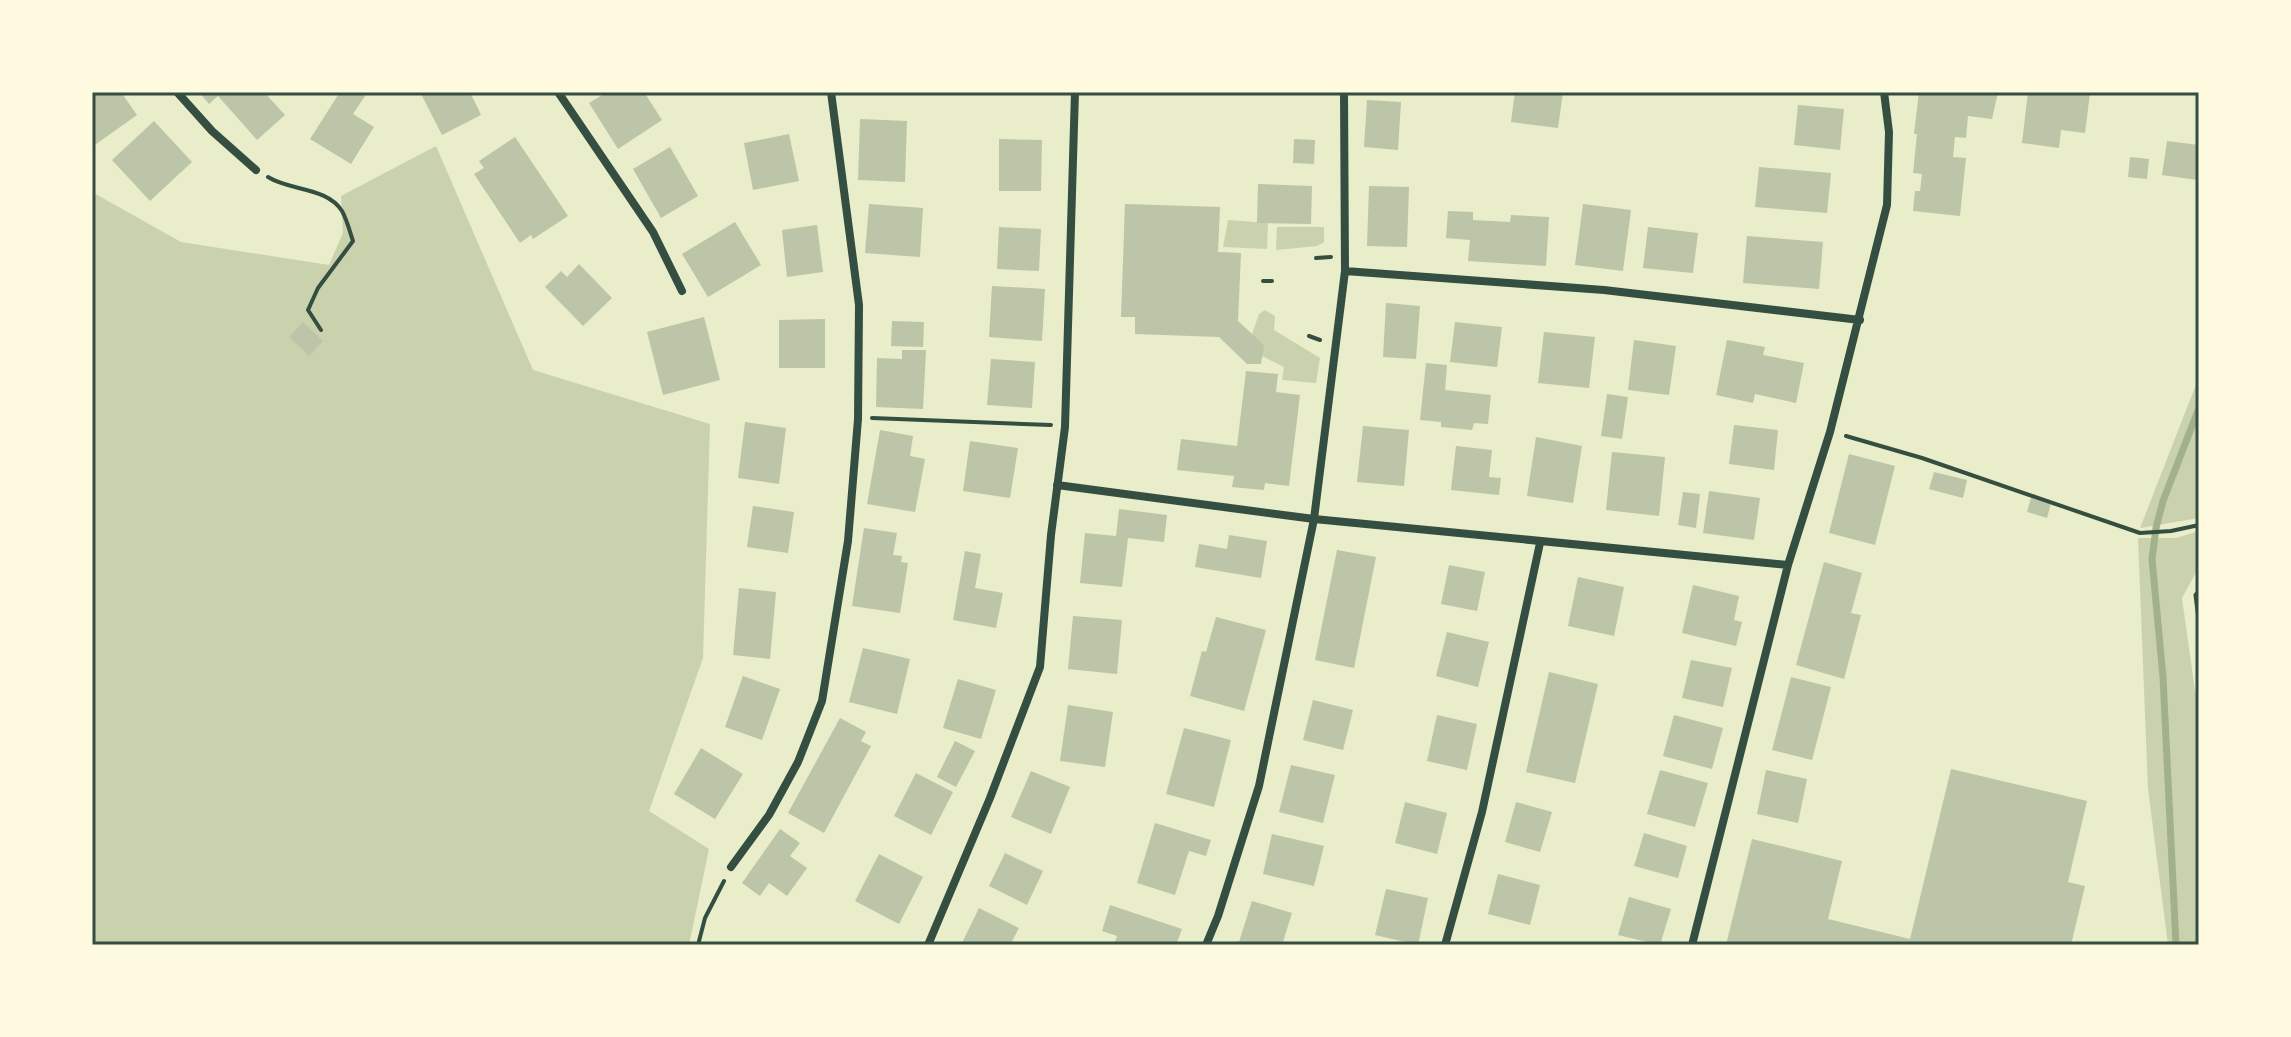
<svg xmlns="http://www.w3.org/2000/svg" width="2291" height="1037" viewBox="0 0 2291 1037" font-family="Mulish,sans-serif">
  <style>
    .green { fill: #cad2ad }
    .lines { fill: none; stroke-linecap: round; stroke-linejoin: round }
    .stream { stroke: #a3b18a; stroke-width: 7 }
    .building { fill: #bcc5a7 }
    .path { stroke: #344e41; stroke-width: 4 }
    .service { stroke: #344e41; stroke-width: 5 }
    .minor { stroke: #344e41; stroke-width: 8 }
    .neatline { fill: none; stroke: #344e41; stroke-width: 3 }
  </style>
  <rect width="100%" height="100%" fill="#e9edc9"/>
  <path class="green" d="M436,146L533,370L710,424L703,658L649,811L709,849L689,945H92V192L181,242L329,265L343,233L341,196Z
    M1228,220L1268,223L1267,249L1223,247Z
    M1277,227H1324V242L1317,246L1276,250Z
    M1265,310L1275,316L1274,330L1320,358L1316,383L1282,380L1284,367L1262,356L1252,334L1259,314Z
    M2199,377V518L2140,528Z
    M2199,531V567L2182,598L2195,691H2199V945H2168L2148,789L2138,538H2176Z"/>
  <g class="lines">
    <path class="stream" d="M2176,945L2163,677L2152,559L2156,528L2163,501L2199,408"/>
  </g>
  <path class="building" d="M92,92H121L137,115L92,147Z
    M199,92H264L285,115L257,140L218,96L209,104Z
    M340,92H359L365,96L353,114L374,127L351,164L310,139Z
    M420,92H470L481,115L442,135Z
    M607,92H644L662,120L618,149L589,103Z
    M1515,92H1563L1558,128L1511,122Z
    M1919,92H1998L1992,119L1968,116L1966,138L1955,137L1953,157L1966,158L1960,216L1913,211L1915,191H1920L1922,174L1913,173L1917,134H1914Z
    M2028,92L2090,93L2085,133L2061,130L2059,148L2022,143Z
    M1367,100L1401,102L1398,150L1364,147Z
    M1798,105L1844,109L1840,150L1794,145Z
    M860,119L907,121L905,182L858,180Z
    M154,121L192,162L150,201L112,160Z
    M789,134L799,181L753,190L744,143Z
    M515,137L568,216L533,239L531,235L520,243L474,174L484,168L479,161Z
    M999,139L1042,140L1041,191H999Z
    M1294,139L1315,140L1314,164L1293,163Z
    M2167,141L2199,145L2197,180L2162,175Z
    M670,147L698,196L661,218L633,169Z
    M2130,157L2149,159L2147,179L2128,177Z
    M1759,167L1831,173L1827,213L1755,207Z
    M1258,184L1312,186L1311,224L1257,223Z
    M1369,186L1409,187L1407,247L1367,246Z
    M869,204L923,208L920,257L865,253Z
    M1125,204L1220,207L1218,252L1241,253L1238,321L1264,345L1261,364H1247L1219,337L1135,334V317H1121Z
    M1583,204L1631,210L1623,271L1575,265Z
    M1448,211L1473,212V220L1510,222L1511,215L1549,217L1546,266L1468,261L1470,240L1446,238Z
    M735,222L761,265L708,297L682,254Z
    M817,225L823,272L787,277L782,230Z
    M999,227L1041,229L1039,271L997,269Z
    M1648,227L1698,233L1693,273L1643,268Z
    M1747,236L1823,242L1819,289L1743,283Z
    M579,264L612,298L583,326L545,287L561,271L567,277Z
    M992,286L1045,289L1042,341L989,337Z
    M1386,303L1420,306L1416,359L1383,357Z
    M704,317L720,380L663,395L647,332Z
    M825,319V368H779V320Z
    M892,321L924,322L923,347L891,346Z
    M303,322L323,341L309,356L289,337Z
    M1455,322L1502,327L1497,367L1450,362Z
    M1544,332L1595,337L1589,388L1538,383Z
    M1634,340L1676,346L1669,395L1628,390Z
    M1727,340L1765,347L1763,355L1804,363L1796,403L1755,394L1753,403L1716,395Z
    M902,350H926L923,409L876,407L877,358L902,359Z
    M991,359L1035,362L1032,408L987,405Z
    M1426,363L1447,365L1445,390L1491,395L1488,424L1474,423L1472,430L1441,427V422L1420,420Z
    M1246,371L1278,374L1276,392L1300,395L1289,486L1265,483L1264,490L1232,487L1234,476L1177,470L1181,439L1237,446Z
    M1607,394L1628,397L1622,439L1601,436Z
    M745,422L786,428L779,484L738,478Z
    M1734,425L1778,430L1774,470L1729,464Z
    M1363,426L1409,430L1404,486L1357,482Z
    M880,430L913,436L910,456L925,459L915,512L867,504Z
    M1536,437L1582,446L1573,503L1527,496Z
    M970,441L1018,448L1010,498L963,491Z
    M1456,446L1492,450L1489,477L1501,478L1499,495L1451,490Z
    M1612,452L1665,457L1659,516L1606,510Z
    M1849,454L1895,466L1875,545L1829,533Z
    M1934,472L1967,480L1963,498L1929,489Z
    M1709,491L1760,498L1754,540L1703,533Z
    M1683,492L1700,494L1696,528L1678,525Z
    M2031,498L2051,503L2047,518L2027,512Z
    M753,506L794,512L788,553L747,547Z
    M1119,509L1167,515L1164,542L1128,538L1122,587L1080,583L1085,533L1116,536Z
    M864,528L897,533L893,555L902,556L901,562L908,563L900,613L852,606Z
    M1229,535L1267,541L1261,578L1195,567L1199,544L1227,549Z
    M1337,550L1376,557L1354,668L1315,660Z
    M965,551L981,554L975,588L1003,593L996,628L953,620Z
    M1824,562L1862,573L1851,613L1861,615L1844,679L1796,665Z
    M1449,565L1485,572L1477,611L1441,604Z
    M1578,577L1624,587L1614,636L1568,626Z
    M1693,585L1739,596L1734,620L1742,622L1736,646L1682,633Z
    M739,588L776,592L770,659L733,655Z
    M1073,616L1122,620L1117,674L1068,669Z
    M1216,617L1266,630L1244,711L1190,696L1202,651L1206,652Z
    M1447,632L1489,642L1478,687L1436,676Z
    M863,648L910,659L897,714L849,702Z
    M1691,660L1732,668L1723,707L1682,698Z
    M1549,672L1598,684L1575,783L1526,772Z
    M743,676L780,689L762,740L725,727Z
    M1791,677L1831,687L1812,760L1772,750Z
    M958,679L996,690L981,739L943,728Z
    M1313,700L1353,710L1343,750L1303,740Z
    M1068,705L1113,712L1105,767L1060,761Z
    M1437,715L1477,724L1467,770L1427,761Z
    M1674,715L1723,728L1712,769L1663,756Z
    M840,718L866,732L861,741L871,746L824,833L788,813Z
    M1184,728L1231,740L1214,807L1166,794Z
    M955,741L975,751L956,787L937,777Z
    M701,748L743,774L715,819L674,794Z
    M1291,765L1335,775L1323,823L1279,812Z
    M1951,769L2087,801L2068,882L2085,886L2071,945H1726L1752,839L1842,861L1828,919L1910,939Z
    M1660,770L1708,783L1695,827L1647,814Z
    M1766,770L1807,779L1798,823L1757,814Z
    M1031,771L1070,787L1051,834L1011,817Z
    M916,773L953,792L931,835L894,816Z
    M1405,802L1447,813L1437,854L1395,843Z
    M1516,802L1552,812L1540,852L1505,842Z
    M1155,823L1211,840L1206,856L1189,851L1175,895L1137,883Z
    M780,829L800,843L790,856L807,868L787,896L769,883L760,896L742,883Z
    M1644,833L1687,846L1678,878L1634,866Z
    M1272,834L1324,846L1314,886L1263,874Z
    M1005,853L1043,871L1027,905L989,886Z
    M879,854L923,877L899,924L855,901Z
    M1498,874L1540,885L1530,925L1488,914Z
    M1386,889L1428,898L1418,945L1375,935Z
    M1629,897L1671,909L1660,945L1618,935Z
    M1252,901L1292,913L1282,945H1235L1236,941L1239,942Z
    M1110,905L1182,929L1176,945H1114L1117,936L1102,931Z
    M979,908L1019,928L1010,945H961Z"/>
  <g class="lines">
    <path class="path" d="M268,177C290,191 327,187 342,211C347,220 350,232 353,241L318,288L308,310L321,330
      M1316,258L1331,257
      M1263,281H1272
      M1309,336L1320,340
      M872,418L1051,425
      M1846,436L1922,458L2140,533L2171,531L2199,525
      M698,945L705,918L724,881"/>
    <path class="service" d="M2199,592L2196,595L2199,619"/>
    <path class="minor" d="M177,92L212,131L256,170
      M558,92L653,232L682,291
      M1345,271L1604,290L1860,320
      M1057,485L1314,519L1788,565
      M731,867L769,815L798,762L822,701L848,541L858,419L859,305L831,92
      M928,945L990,798L1040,667L1051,535L1065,427L1075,92
      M1206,945L1218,916L1259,786L1314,519L1345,271L1344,92
      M1445,945L1482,812L1540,543
      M1692,945L1788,565L1830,432L1887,205L1889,132L1884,92"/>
  </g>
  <rect width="2291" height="1037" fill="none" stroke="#fefae0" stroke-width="188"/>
  <rect x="94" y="94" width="2103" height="849" class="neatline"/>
</svg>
